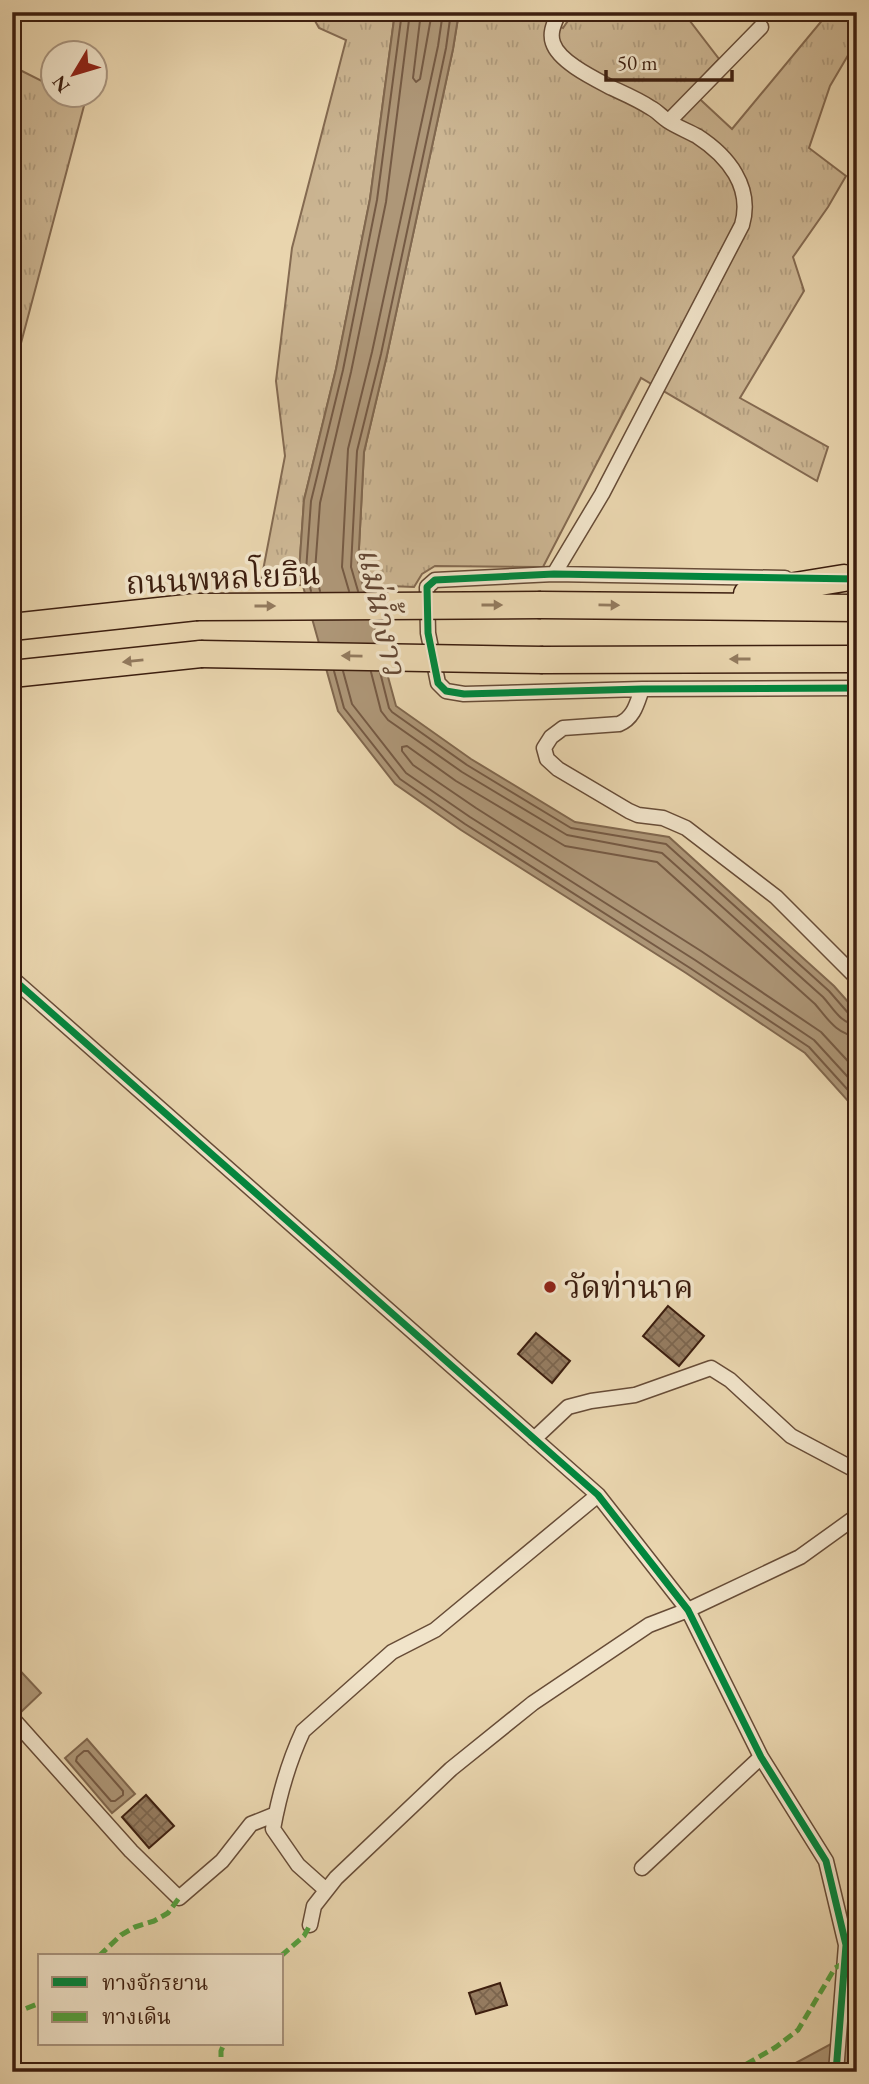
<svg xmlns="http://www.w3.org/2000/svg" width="869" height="2084" viewBox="0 0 869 2084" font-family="'EB Garamond','Noto Serif Thai',serif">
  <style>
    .grass { fill: url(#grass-tufts); stroke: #846a51; stroke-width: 2 }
    .water { fill: #ae9778; stroke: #80674e; stroke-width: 2 }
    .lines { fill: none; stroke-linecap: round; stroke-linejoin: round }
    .shore { stroke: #755a44; stroke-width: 2 }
    .building { fill: url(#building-cross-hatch); stroke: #3c1e0f; stroke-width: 2 }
    .street-casing { stroke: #674c37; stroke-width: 17 }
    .highway-casing { stroke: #3c1e0f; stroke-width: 29 }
    .street { stroke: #f1e4ca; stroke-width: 14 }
    .highway { stroke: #e9d5ae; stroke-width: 26 }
    .highway-bridge-casing { stroke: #3c1e0f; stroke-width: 29; stroke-linecap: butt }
    .highway-bridge { stroke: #e9d5ae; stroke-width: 26 }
    .quiet { stroke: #54a23f; stroke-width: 5; stroke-dasharray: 10 5; stroke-linecap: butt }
    .cycleway-casing { stroke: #f1e4ca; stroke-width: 11 }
    .cycleway { stroke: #00873e; stroke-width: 7 }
    .oneway { fill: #927a5e }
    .poi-dot { fill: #8f2418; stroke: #f1e4ca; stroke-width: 2.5 }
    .labels { text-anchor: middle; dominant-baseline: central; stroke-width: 7; stroke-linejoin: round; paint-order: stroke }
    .street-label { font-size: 32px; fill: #3c1e0f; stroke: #f1e4ca }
    .poi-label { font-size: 32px; fill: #3c1e0f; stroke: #f1e4ca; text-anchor: start }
    .water-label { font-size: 33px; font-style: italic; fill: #644834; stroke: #f1e4ca }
  </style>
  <defs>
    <pattern id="grass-tufts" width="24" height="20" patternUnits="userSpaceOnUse" patternTransform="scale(1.75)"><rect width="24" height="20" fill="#ccb693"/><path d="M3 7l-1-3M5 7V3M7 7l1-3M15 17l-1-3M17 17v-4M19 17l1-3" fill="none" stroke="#b09c7e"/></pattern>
    <pattern id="building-cross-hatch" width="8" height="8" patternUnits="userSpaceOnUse" patternTransform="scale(1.75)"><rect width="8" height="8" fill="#967d62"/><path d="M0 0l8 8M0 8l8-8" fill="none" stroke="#7c664f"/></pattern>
  </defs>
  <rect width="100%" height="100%" fill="#e9d5ae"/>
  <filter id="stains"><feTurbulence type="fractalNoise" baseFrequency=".00286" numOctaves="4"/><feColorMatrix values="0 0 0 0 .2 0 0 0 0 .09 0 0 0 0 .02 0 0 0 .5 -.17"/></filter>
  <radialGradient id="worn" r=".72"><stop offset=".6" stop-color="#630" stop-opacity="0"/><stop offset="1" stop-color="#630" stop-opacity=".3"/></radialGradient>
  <path class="grass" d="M310,12H395L370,199L336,369L304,500L299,572L302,585L260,586L285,456L276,381L292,248L346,40L319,28Z
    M459,12H525L563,28L574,12H683L719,59L690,90L732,129L829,12H857V40L830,86L809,148L846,176L828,207L793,257L804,291L740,398L828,447L817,481L641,378L543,567L435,566L422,574L414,587L363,585L358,567L364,452L387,355L453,49Z
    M12,66L52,86V94L70,95L85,102L12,377Z"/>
  <path class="water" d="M395,12H459L453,49L387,355L364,452L358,567L396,706L471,759L575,822L669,837L834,986L857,1012V1111L805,1053L686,973L461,830L395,784L338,711L299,572L304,500L336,369L370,199Z
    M12,1662L41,1693L21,1712L12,1702Z
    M87,1739L135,1794L112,1813L65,1758Z
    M857,2030V2072H779Z"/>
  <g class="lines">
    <path class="shore" d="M421,12L413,78L416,82L420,79L432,12
      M311,591L306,571L311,501L343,370L377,200L402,12
      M320,591L315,571L320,503L351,372L386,202L410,12
      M349,591L342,567L348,449L372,352L438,46L443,12
      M358,591L351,567L357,451L381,354L446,48L451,12
      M334,671L344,708L400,779L465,824L690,968L809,1047L857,1100
      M343,671L352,704L406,773L470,817L695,960L814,1040L857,1087
      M371,672L381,711L388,720L462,772L567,835L662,853L823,997C833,1008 841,1024 857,1025
      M380,672L389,708L392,712L467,765L571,828L666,844L829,991L849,1014L857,1016
      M857,1036C837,1035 827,1018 815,1004L657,862L565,846L456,781L407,746L402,747V751L413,765L476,808L701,951L821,1032L857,1071
      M84,1751H88L123,1791V1795L115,1801H111L76,1761L77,1757Z"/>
  </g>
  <path class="building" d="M668,1306L704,1336L679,1366L643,1336Z
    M536,1333L570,1361L552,1383L518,1354Z
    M146,1795L174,1826L149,1848L122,1817Z
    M500,1983L507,2005L476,2014L469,1993Z"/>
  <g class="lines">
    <defs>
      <path id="street" d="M669,121L761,27
        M554,574L602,494L742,225C753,187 728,156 697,136C688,131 677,127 668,121C662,117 657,111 651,108C639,100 625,94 612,88C595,79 559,62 553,43C549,32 555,22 559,12
        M785,578L554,574L435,580L427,587L428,633L438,683L446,691L464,694L642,689L857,688
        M642,689C637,703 634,718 619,724L563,728L551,737L544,748L547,759L558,769L629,811L638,815L663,818L686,828L776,897L857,978
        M12,978L598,1495L688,1610L761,1757L826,1861L846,1945L836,2072
        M534,1439L568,1407L591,1401L635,1395L711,1368L730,1380L791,1436L857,1471
        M12,1718L131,1851L179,1898L222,1861L251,1824L276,1814
        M642,1868L761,1757
        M326,1890L298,1865L273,1829C279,1796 289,1761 303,1731L392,1652L435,1630L598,1495
        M310,1925L314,1906L336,1878L451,1769L533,1703L649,1625L688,1610L800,1557L857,1516"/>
      <path id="highway" d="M747,594L844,578
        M541,605L857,608
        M12,627L196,607
        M543,660L857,659
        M12,674L201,654"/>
    </defs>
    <use href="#street" class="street-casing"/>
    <use href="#highway" class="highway-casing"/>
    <use href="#street" class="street"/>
    <use href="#highway" class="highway"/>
    <defs>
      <path id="highway-bridge" d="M196,607L541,605
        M201,654L543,660"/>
    </defs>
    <use href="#highway-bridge" class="highway-bridge-casing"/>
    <use href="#highway-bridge" class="highway-bridge"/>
    <path class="quiet" d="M99,1956L121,1935L135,1927L154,1921L168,1913L179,1898
      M281,1956L304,1936L310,1925
      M12,2014L40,2003
      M221,2072V2051L224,2044
      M733,2072L776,2047L798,2030L835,1968L844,1963"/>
    <defs>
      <path id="cycleway" d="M857,579L554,574L435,580L427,587L428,633L438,683L446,691L464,694L642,689L857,688
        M12,978L598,1495L688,1610L761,1757L826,1861L846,1945L836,2072"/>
    </defs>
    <use href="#cycleway" class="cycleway-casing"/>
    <use href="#cycleway" class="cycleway"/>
  </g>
  <defs><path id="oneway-solid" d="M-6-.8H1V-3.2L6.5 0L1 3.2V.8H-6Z" transform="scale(1.75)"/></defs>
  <g class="oneway">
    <use href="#oneway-solid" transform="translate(492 605)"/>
    <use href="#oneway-solid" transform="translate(609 605) rotate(1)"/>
    <use href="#oneway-solid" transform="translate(265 606)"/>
    <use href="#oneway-solid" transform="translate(352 656) rotate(-179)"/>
    <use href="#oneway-solid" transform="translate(740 659) rotate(180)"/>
    <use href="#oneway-solid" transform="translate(133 661) rotate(174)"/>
  </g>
  <circle class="poi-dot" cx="550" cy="1287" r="7"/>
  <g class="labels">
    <g class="street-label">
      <text transform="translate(223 578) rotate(-3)">ถนนพหลโยธิน</text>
    </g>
    <g class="poi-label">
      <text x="564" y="1287">วัดท่านาค</text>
    </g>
    <g class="water-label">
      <text transform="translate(382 611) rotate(78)">แม่น้ำงาว</text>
    </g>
  </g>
  <rect width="869" height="2084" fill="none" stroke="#e9d5ae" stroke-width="42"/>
  <rect x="14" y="14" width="841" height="2056" fill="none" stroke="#3c1e0f" stroke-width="3.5"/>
  <rect x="21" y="21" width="827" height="2042" fill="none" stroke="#3c1e0f" stroke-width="2"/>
  <rect x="38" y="1954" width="245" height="91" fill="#f1e4ca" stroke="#a9957f" stroke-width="2"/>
  <rect x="52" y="1977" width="35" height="10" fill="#00873e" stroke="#a9957f" stroke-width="2"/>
  <text x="102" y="1990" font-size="21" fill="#3c1e0f">ทางจักรยาน</text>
  <rect x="52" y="2012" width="35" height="10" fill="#54a23f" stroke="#a9957f" stroke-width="2"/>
  <text x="102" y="2024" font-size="21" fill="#3c1e0f">ทางเดิน</text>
  <g transform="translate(74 74) rotate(232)"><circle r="33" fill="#f1e4ca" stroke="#a9957f" stroke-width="2"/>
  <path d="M0-5L12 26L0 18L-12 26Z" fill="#8f2418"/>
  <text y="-10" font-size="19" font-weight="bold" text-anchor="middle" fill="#3c1e0f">N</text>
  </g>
  <path d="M606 70v10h126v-10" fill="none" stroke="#3c1e0f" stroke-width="3.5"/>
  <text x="617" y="70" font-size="21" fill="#3c1e0f" stroke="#f1e4ca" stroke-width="5" paint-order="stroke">50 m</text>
  <rect width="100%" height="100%" filter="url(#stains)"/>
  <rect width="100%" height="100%" fill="url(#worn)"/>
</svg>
